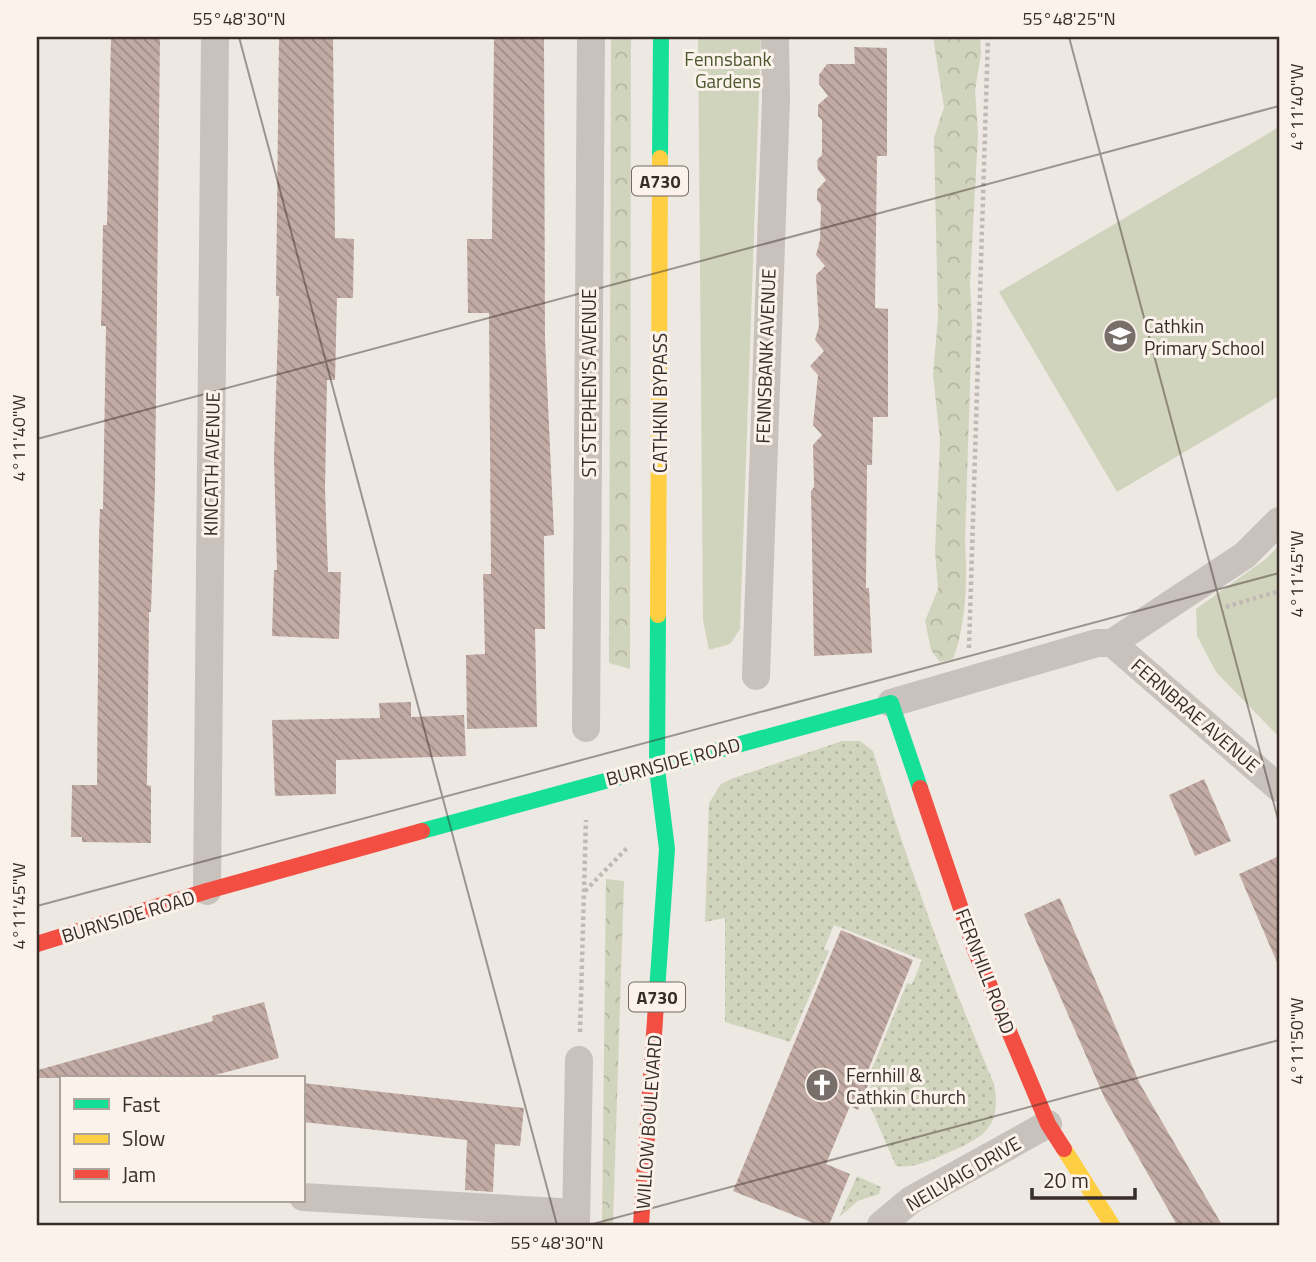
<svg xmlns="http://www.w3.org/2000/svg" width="1316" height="1262" viewBox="0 0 1316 1262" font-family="'Titillium Web',sans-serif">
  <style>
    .grass { fill: url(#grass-dots) }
    .forest { fill: url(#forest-crowns) }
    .park { fill: #d1d4bd }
    .building { fill: url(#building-back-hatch) }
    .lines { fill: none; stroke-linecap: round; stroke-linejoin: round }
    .path { stroke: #c1b9b4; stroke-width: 4.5; stroke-dasharray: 3.5 3.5; stroke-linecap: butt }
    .street { stroke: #c8c1bc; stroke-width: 28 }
    .fast { stroke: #16e098; stroke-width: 16 }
    .slow { stroke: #ffcf43; stroke-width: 16 }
    .jam { stroke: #f24e42; stroke-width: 16 }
    .ticks { fill: none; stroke: #392d29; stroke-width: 2; stroke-opacity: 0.45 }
    .labels { text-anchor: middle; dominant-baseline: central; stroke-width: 6; stroke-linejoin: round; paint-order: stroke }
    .shield { fill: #faf2eb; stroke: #736863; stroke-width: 2 }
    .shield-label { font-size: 18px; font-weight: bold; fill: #392d29 }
    .park-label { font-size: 19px; fill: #4b582d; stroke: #faf2eb }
    .poi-label { font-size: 19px; fill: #392d29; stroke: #faf2eb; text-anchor: start }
    .street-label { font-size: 19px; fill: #392d29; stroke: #faf2eb }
    .neatline { fill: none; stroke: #392d29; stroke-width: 2.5 }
    .ticks-label { font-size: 18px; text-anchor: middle; fill: #392d29 }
  </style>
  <defs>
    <pattern id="grass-dots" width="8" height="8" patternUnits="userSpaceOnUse" patternTransform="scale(1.75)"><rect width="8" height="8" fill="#d1d4bd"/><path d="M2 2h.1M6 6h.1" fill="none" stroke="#b4b6a2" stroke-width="1.8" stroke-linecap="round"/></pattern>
    <pattern id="forest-crowns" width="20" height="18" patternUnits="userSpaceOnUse" patternTransform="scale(1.75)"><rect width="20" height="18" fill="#d1d4bd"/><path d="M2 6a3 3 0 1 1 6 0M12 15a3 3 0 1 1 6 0" fill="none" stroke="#b4b6a2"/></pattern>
    <pattern id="building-back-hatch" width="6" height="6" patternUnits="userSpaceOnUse" patternTransform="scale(1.75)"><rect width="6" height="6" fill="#c2aba4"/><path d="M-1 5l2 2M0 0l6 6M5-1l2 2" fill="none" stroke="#9f8c86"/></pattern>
  </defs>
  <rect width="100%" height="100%" fill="#eee8e3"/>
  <path class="grass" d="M842,741H860L873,751C908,865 948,975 994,1084C1003,1130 980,1139 943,1155C926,1162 914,1168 896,1166L866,1097L876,1074L871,1071L907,983L912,984L922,960L834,925L824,949L829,951L790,1042L725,1022V918L705,922L709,803L721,784L731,779Z
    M857,1176L881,1187L879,1194L858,1201L839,1217Z"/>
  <path class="forest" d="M611,37H631L630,669L609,663Z
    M933,37H980L981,54L975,90L978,134L970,284L972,324L965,541C967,580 967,622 953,659L940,662L931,650L925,621L938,589L935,551L940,440L933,375L938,317L934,138L944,107Z
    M606,879L624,881L613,1225H602Z"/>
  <path class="park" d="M698,37H761L740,629L730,644L709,650L703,620Z
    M1279,127V396L1117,492L999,292Z
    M1279,545V737L1216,672L1197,636L1196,609L1267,558Z"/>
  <path class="building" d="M111,37H160L155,485L151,612H149L147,785L151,786V843L82,842V837H71L72,785H97L99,537L100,509H103L106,326H101L102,290L103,225H107Z
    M279,37H333L335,238L354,239L353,298H337L335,380H327L325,488L328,572H341L339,639L272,636L274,570H277L274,458L279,296H276Z
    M494,37H544L545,339L554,535L544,536L545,629H535L537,727L467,729L466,655L485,654L483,574H491L489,313H468L467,239H492Z
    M854,47L887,48V156H877L875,308L888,309V417H873L872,465H867L866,588H869L872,653L814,656L811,491L814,487L813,445L822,435L813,425L818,375L810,366L824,351L815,340L819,326L816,275L825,266L816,255L820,240L821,205L817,200V190L826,180L818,170L817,160L822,155V120L818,116V105L828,96L819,84V75L827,64H855Z
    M411,702V717L464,715L466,756L336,760V794L275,796L272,720L380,718L379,703Z
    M1204,779L1231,841L1195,856L1169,795Z
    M1279,856V967L1239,874Z
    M1060,898L1140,1084L1222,1225H1177L1105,1099L1024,914Z
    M841,930L913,960L867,1073L872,1075L858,1110L850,1106L826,1164L850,1174L829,1225H818L733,1191Z
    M264,1002L279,1058L204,1078H39L38,1070L213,1021L212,1016Z
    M303,1083L524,1108L520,1146L495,1144L493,1192L465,1190L467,1140L303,1122Z"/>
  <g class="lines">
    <path class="path" d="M1226,607L1279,591
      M969,648L988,37
      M585,891L629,846
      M580,1032L586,820"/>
    <path class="street" d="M1112,643L1279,788
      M756,676L776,99L775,37
      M891,703L1097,643H1112L1245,555L1279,521
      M586,728L591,37
      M207,891L215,37
      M303,1197L576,1213
      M576,1225L579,1060
      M881,1225L911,1200L1048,1124"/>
    <path class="fast" d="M660,158L661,37
      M422,831L891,703L920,788
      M656,1005L667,849L657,769L658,615"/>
    <path class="slow" d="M658,615L660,158
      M1064,1149L1112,1225"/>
    <path class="jam" d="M920,788L976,953L1048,1124L1064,1149
      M37,944L207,891L422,831
      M641,1225L656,1005"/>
  </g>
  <path class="ticks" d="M239,37L557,1225M1069,37L1279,823M37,439L1279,106M37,906L1279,573M589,1225L1279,1040"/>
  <defs>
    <symbol id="school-disc" viewBox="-11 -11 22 22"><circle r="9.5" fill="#786e6a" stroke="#faf2eb"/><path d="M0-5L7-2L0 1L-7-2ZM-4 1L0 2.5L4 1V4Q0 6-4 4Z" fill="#fff"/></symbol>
    <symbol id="church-disc" viewBox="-11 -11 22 22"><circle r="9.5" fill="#786e6a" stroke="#faf2eb"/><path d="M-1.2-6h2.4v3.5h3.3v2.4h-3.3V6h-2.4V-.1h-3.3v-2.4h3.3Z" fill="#fff"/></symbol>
  </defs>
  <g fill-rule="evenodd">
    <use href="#school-disc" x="1101" y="317" width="38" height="38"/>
    <use href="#church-disc" x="803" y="1066" width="38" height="38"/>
  </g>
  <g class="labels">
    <g class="shield">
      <rect x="632" y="166.5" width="56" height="29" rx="5"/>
      <rect x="629" y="982.5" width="56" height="29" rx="5"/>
    </g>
    <g class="shield-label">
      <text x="660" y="181">A730</text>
      <text x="657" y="997">A730</text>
    </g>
    <g class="park-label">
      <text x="728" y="58">Fennsbank<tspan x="728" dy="22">Gardens</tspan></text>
    </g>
    <g class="poi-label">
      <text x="1144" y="325">Cathkin<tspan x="1144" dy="22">Primary School</tspan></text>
      <text x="846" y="1074">Fernhill &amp;<tspan x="846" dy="22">Cathkin Church</tspan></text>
    </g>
    <g class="street-label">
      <text transform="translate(765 356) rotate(-88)">FENNSBANK AVENUE</text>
      <text transform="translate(588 383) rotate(-90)">ST STEPHEN'S AVENUE</text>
      <text transform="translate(659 403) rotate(-90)">CATHKIN BYPASS</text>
      <text transform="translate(211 464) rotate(-89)">KINCATH AVENUE</text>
      <text transform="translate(1196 715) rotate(41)">FERNBRAE AVENUE</text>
      <text transform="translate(673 761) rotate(-15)">BURNSIDE ROAD</text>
      <text transform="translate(128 916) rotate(-17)">BURNSIDE ROAD</text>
      <text transform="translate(986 971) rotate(69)">FERNHILL ROAD</text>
      <text transform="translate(648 1122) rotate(-86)">WILLOW BOULEVARD</text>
      <text transform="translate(963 1173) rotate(-30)">NEILVAIG DRIVE</text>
    </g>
  </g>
  <rect width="1316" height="1262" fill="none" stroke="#faf2eb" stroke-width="77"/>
  <rect x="60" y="1076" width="245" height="126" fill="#faf2eb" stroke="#ada39d" stroke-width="2"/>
  <rect x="74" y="1099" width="35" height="10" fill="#16e098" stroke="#ada39d" stroke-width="2"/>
  <text x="122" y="1112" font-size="21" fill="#392d29">Fast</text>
  <rect x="74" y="1134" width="35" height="10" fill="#ffcf43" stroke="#ada39d" stroke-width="2"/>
  <text x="122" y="1146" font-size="21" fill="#392d29">Slow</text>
  <rect x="74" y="1169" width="35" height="10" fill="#f24e42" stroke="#ada39d" stroke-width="2"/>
  <text x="122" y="1182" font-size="21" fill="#392d29">Jam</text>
  <path d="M1032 1188v10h103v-10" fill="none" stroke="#392d29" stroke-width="3.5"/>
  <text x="1043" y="1188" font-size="21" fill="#392d29" stroke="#faf2eb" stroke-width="5" paint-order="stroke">20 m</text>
  <rect x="38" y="38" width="1240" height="1186" class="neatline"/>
  <g class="ticks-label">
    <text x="239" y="25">55°48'30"N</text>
    <text x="1069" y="25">55°48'25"N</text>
    <text transform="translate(1297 107) rotate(-90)" y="6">4°11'40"W</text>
    <text transform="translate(19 438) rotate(-90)" y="6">4°11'40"W</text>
    <text transform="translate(1297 574) rotate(-90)" y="6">4°11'45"W</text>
    <text transform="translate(19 906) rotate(-90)" y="6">4°11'45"W</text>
    <text transform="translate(1297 1041) rotate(-90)" y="6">4°11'50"W</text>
    <text x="557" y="1249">55°48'30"N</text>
  </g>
</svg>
